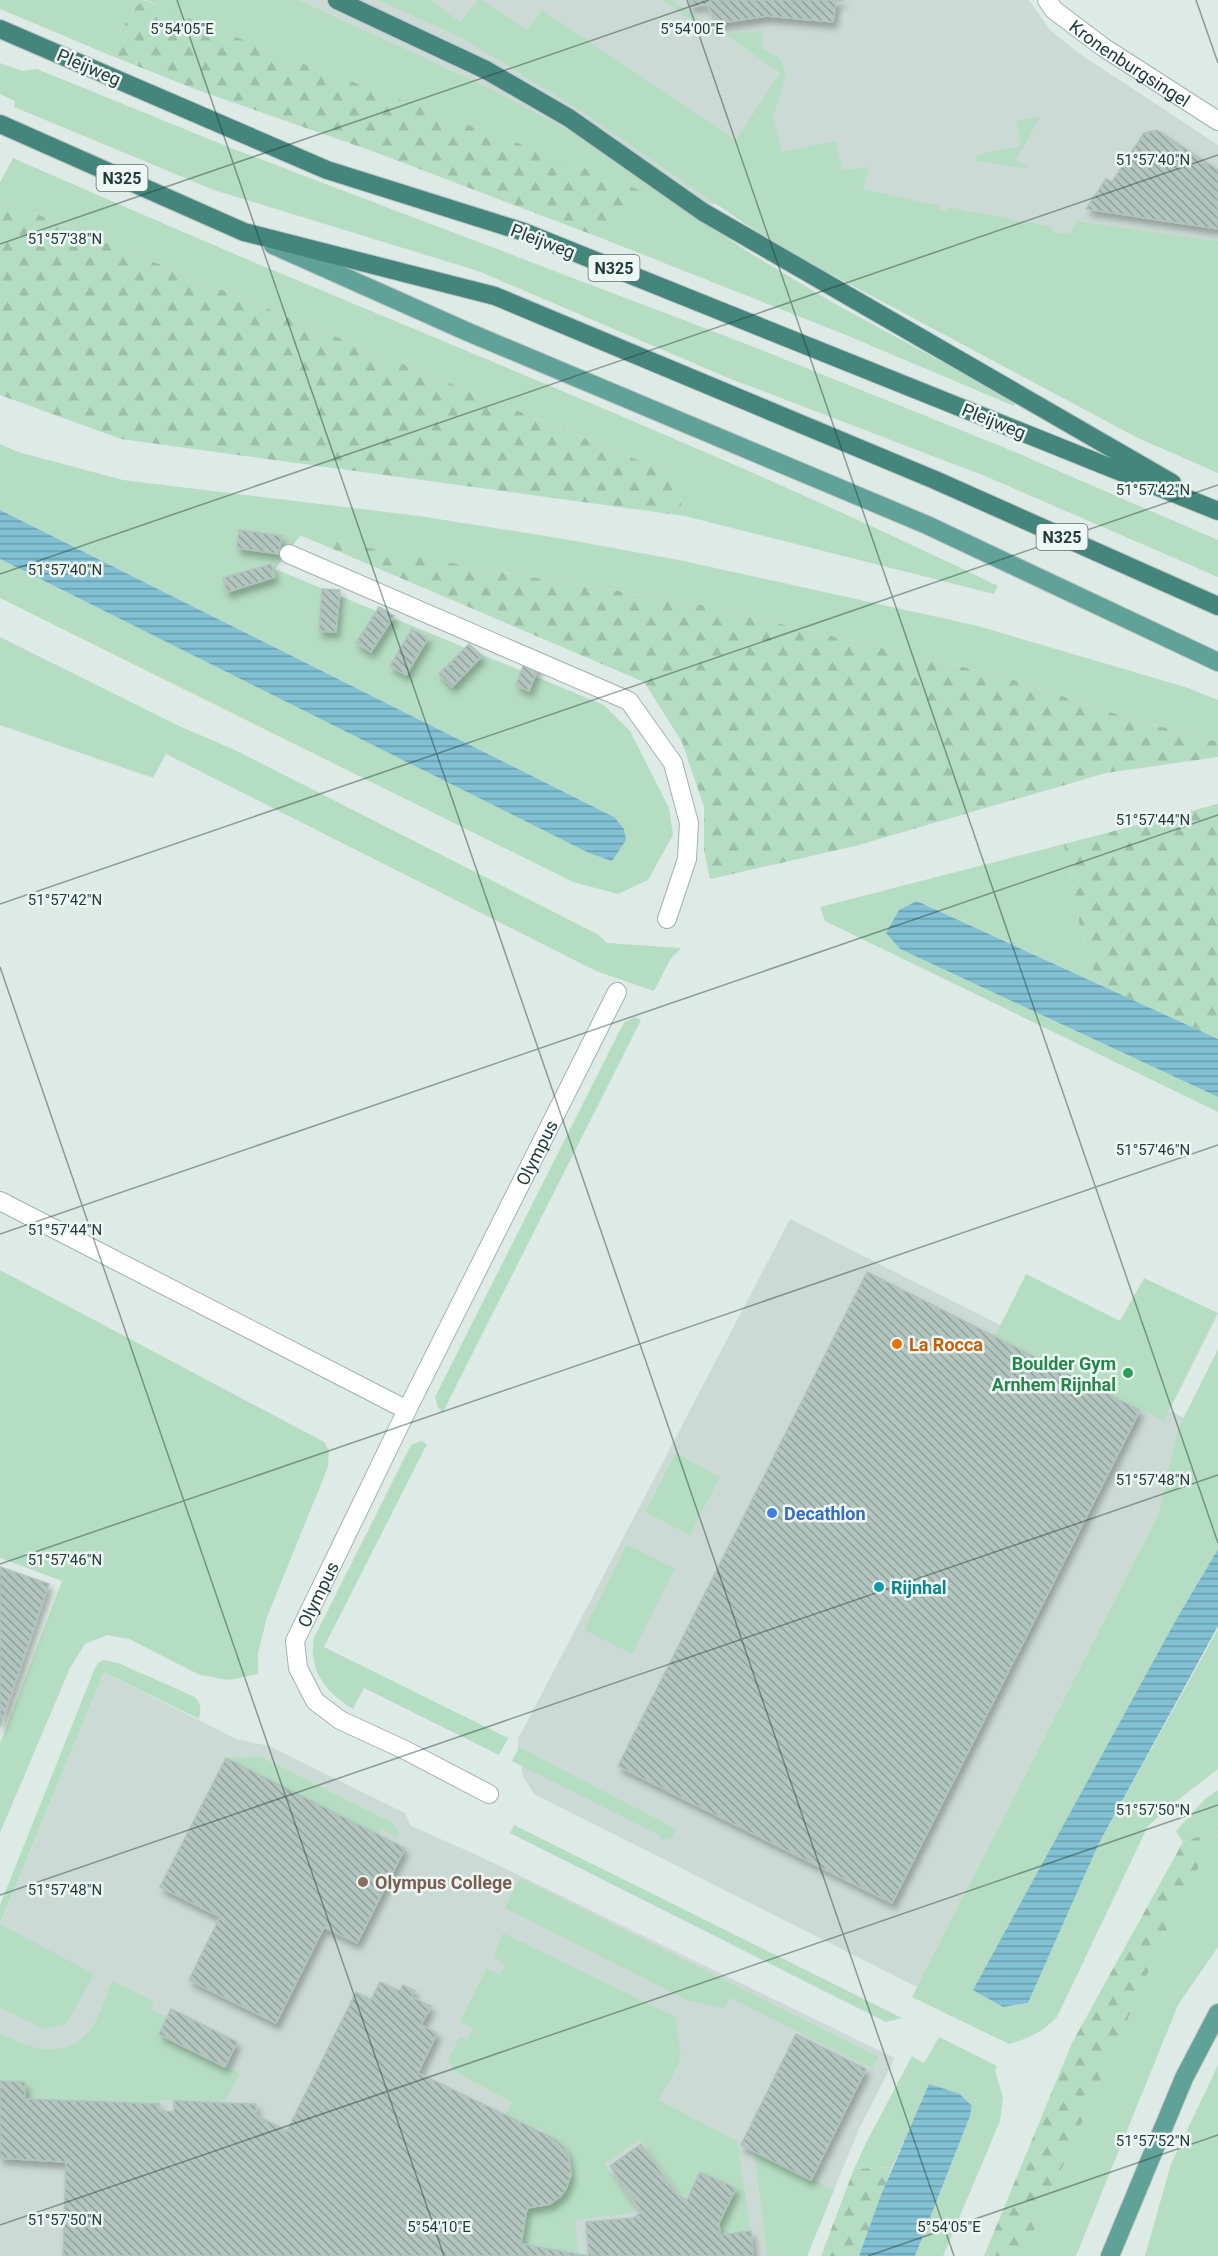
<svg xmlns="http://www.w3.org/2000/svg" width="1218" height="2256" viewBox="0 0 1218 2256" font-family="Roboto,sans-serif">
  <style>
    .built { fill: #ccdad5 }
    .green { fill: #b5ddc3 }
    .forest { fill: url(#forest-firs) }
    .water { fill: url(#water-rules) }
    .building { fill: url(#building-back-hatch); stroke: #b0c4be; stroke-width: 1.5; filter: url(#shadow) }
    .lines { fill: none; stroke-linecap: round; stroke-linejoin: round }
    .minor-casing { stroke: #a1b2ae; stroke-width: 20 }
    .primary-casing { stroke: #bcc4c3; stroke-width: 20 }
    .trunk-casing { stroke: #bcc4c3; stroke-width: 20 }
    .minor { stroke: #fff; stroke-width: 18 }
    .primary { stroke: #60a297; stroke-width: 18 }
    .trunk { stroke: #44857c; stroke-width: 18 }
    .ticks { fill: none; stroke: #1f3b36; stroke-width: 1.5; stroke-opacity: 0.45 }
    .food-dot { fill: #e8710a; stroke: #eef7f3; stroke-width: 2 }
    .leisure-dot { fill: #2e9e5b; stroke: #eef7f3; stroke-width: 2 }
    .shop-dot { fill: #3f7fe0; stroke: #eef7f3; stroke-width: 2 }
    .culture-dot { fill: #0f9aa8; stroke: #eef7f3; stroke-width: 2 }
    .education-dot { fill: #8d6e63; stroke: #eef7f3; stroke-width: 2 }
    .labels { text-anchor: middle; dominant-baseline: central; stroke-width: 5; stroke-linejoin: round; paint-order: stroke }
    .shield { fill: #eef7f3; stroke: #5d736f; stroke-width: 1.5 }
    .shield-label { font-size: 16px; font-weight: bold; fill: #1f3b36 }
    .street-label { font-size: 18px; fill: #1f3b36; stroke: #eef7f3 }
    .food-label { font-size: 18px; font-weight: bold; fill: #c56008; stroke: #eef7f3; text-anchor: start }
    .leisure-label { font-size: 18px; font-weight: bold; fill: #27864d; stroke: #eef7f3; text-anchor: end }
    .shop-label { font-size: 18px; font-weight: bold; fill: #366cbe; stroke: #eef7f3; text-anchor: start }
    .culture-label { font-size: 18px; font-weight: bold; fill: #0d838f; stroke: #eef7f3; text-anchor: start }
    .education-label { font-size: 18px; font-weight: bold; fill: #785e54; stroke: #eef7f3; text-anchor: start }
    .ticks-label { font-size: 15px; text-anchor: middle; fill: #1f3b36; stroke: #eef7f3; stroke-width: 5; stroke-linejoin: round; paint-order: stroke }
  </style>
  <defs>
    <pattern id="forest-firs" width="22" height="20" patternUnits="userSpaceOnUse" patternTransform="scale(1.5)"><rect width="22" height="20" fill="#b5ddc3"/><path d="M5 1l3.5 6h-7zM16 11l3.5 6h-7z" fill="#9bbfa8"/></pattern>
    <pattern id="water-rules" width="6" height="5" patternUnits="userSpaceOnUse" patternTransform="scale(1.5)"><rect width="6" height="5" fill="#82c0d3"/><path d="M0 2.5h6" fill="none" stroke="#6a9dac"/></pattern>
    <pattern id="building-back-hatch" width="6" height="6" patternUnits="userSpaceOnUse" patternTransform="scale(1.5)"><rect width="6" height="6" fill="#b3c5bf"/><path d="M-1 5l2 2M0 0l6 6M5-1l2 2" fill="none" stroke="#91a19c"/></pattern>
    <filter id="shadow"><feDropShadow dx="3.5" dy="6" stdDeviation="3" flood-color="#0004"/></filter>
  </defs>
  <rect width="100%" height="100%" fill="#deeae6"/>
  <path class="built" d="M215,0H1029L1051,31L1080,54L1218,145V241L1077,221L1069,234L913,206L862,194L632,210L236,8Z
    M790,1219L1198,1425L1168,1521L921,1989L534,1794L523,1776L519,1756L518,1739Z
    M104,1672L236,1739L269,1746L405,1813L411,1826L479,1856L895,2058L859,2129L807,2256H0V1925Z"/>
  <path class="green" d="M0,0H144L135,7L107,54L0,9Z
    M146,0H298L483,85L577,135L745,250L837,305L1016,402L1014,406L841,333L606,240L638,191C476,123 306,73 146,0Z
    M379,0H430L460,22L478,0H481L528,30L542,10L736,140L780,73L725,34L762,31V49L780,58L786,75L773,117L782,152L836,141L842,170L869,167L863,189L939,206V210L947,212V207L1052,227V231L1069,234L1077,221L1218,241V473L1138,438L776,245L576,108L464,39Z
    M662,0H672L721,34L718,39Z
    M0,63L23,71L37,69L231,148L749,345L1003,447L1218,540V577L985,476L731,379L478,271L214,190L14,107L15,101L0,94Z
    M1041,116L1016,159L1027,167L1026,169L975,160L976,155L1021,146L1016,121Z
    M13,158C100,196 187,234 275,271C518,373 762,471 998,586L994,594L685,516L672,474L0,199V183Z
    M0,444L18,452L123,480L419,516L564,539L679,560L978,626L1185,687L1218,700V742L1125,717L1001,676L688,602L505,573L300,536L275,569L604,705L630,731L669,808L673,835L648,880L618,894L573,882L0,598V559L591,854L612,861L614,817L0,510Z
    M0,637L177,725L235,750L599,935L607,943L681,948L670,960L654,991L596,971L166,754L153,778L0,725Z
    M1064,844L1084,947L1100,985L918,901L886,933L900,949L1218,1097V1112L825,921L820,907Z
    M635,1017L641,1020L443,1412L438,1408L435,1397L621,1028L625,1022Z
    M0,1270L324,1442L329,1450L328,1467L267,1617L258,1653V1674L229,1680L200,1675L129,1639L107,1635L85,1644L70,1668L0,1833V1744L62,1581L0,1558Z
    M1026,1274L1120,1321L1144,1278L1218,1313L1164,1421L995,1336Z
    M1218,1349V1549L1177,1618L974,1990L1003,2007L1028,2003L1099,1843L1218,1629V1769L1178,1800L1148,1826L1057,2017C1040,2034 1031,2037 1009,2044L912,1997L1158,1516L1178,1429Z
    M421,1441L427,1444L324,1647L508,1738L499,1755L364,1688L353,1709C327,1693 308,1671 314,1638L411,1445Z
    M676,1453L720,1477L690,1535L645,1512Z
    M627,1545L675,1569L632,1654L584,1630Z
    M104,1660L118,1663L193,1696C202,1703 201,1709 199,1719L104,1672L0,1924L94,1974L67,2023L45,2029L0,2008V1905L95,1668L98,1663Z
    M519,1747L676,1829L672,1837L662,1840L659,1835L512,1761Z
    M261,1757L392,1823L399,1833L397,1838L381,1828L378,1834L226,1758Z
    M1218,1790V1830L1183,1842L1176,1831L1205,1799Z
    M514,1825L902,2018L886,2022L510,1833Z
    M1218,1834V1947L1178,2005L1076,2256H1023L1182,1896Z
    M520,1878L879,2057L872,2068L730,1998L724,2009L687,2000L505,1908Z
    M503,1933L676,2017L681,2057L675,2071L658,2100L737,2141L751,2231L720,2235L719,2223L735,2188L700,2172L688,2197L679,2193L640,2139L604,2164L636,2208L631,2213L575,2220L578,2254L521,2244L527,2208C560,2209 586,2176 564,2147C554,2133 522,2122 506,2115L512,2102L454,2071L448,2060L460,2036L467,2040L474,2028L460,2022L487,1968L500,1975L506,1964L494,1957Z
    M112,1981L154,2001L150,2009L167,2017L159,2034L240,2074L224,2103L160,2100V2104L25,2099V2082L0,2081V2033C34,2051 69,2062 94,2024C102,2011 106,1995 112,1981Z
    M939,2037L997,2066L995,2071L1003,2097L1000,2121L943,2256H915L970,2116L972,2106L960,2094L904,2141L892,2167L854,2169L867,2141L912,2056L924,2063Z
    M1218,2065V2256H1145L1171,2164Z
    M754,2149L834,2190L807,2256H767Z"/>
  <path class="forest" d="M144,0L285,57L574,164L639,190L606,240L372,151L192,88L107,54L135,7Z
    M0,199L672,474L685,516L121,439L0,395Z
    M300,535L505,573L688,602L1001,676L1125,717L1218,742V757L1106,773L855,846L710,879L704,850V807L682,742L644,682Z
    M1218,804V1039L1100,985L1084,947L1064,844Z
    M1218,1830V1834L1182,1896L1023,2256H984L1072,2043L1183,1842Z
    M892,2167L859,2256H821L854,2169Z"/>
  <path class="water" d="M0,510L614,817L624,829L626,840L612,861L591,854L0,559Z
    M917,901L1218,1039V1097L900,949L886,933L899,910Z
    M1218,1549V1626L1099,1843L1028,2003L1003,2007L973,1990L1177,1618Z
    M929,2084L960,2094L972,2106L970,2116L915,2256H859L881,2195Z"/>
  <path class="building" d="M689,0H844L836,2L833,22L767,16L715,24L708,4L691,7Z
    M1157,130L1218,170V229L1086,209L1106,179L1112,182L1144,133Z
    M239,530L282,536L279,554L237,548Z
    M271,564L275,577L227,592L223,578Z
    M322,589L340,590L336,632L319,631Z
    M379,607L394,616L371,652L356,643Z
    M412,629L428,638L406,675L390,666Z
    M469,644L482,656L452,687L439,674Z
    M526,658L540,663L529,691L516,685Z
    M867,1272L1140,1410L892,1903L618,1766Z
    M0,1567L49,1584L0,1727Z
    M226,1758L405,1848L357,1943L324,1927L276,2023L189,1980L220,1917L160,1887Z
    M380,1982L400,1991L403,1985L415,1991L411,1997L431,2006L421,2025L437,2033L418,2073L555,2139L564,2147L568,2154L571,2175L566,2189L561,2196L550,2204L527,2208L521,2244L589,2256L586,2222L633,2218L642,2212L610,2166L641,2144L677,2195L687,2200L700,2172L736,2188L719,2223L720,2235L751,2231L753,2256H63L66,2162L0,2158V2081L25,2082V2099L160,2104L159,2111L174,2112V2101L256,2104V2115L287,2131L356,1992L371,2000Z
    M171,2009L237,2042L225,2067L159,2034Z
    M796,2034L866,2069L811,2180L741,2145Z"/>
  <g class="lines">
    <defs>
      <g id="minor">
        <path id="s1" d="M1047,0L1054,10L1103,47L1218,121"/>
        <path d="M289,554L629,701L673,763L689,823L687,859L667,919"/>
        <path d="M0,1201L407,1410"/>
        <path id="s2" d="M489,1794L405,1750L340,1720L315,1701L298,1668L295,1641L407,1410L617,992"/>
      </g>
      <path id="primary" d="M273,245L468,332L927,525L1218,662
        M1110,2256L1184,2078L1218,2013"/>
      <path id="trunk" d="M337,0L486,70L569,118L703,212L1172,483
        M0,29L327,170L524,232L1218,511
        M0,124L244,232L495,296L935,480L1218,606"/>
    </defs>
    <use href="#minor" class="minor-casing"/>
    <use href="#primary" class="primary-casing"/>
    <use href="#trunk" class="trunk-casing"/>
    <use href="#minor" class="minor"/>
    <use href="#primary" class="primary"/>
    <use href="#trunk" class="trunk"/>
  </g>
  <path class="ticks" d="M177,0L954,2256M687,0L1218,1543M1196,0L1218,63M0,244L709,0M0,574L1218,155M0,904L1218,485M0,967L444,2256M0,1234L1218,815M0,1564L1218,1145M0,1895L1218,1475M0,2225L1218,1805M868,2256L1218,2135"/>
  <circle class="food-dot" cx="897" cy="1344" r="6"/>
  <circle class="leisure-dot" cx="1128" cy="1373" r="6"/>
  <circle class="shop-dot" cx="772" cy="1513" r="6"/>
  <circle class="culture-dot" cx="879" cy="1587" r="6"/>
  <circle class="education-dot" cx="363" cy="1882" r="6"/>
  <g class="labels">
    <g class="shield">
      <rect x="96.5" y="165" width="51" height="26" rx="4.5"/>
      <rect x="588.5" y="255" width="51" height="26" rx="4.5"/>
      <rect x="1036.5" y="524" width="51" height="26" rx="4.5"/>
    </g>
    <g class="shield-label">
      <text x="122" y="178">N325</text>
      <text x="614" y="268">N325</text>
      <text x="1062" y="537">N325</text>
    </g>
    <g class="street-label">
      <text stroke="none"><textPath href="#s1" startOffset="105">Kronenburgsingel</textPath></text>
      <text transform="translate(89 67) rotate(23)">Pleijweg</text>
      <text transform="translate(543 241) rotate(21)">Pleijweg</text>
      <text transform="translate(994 421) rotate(22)">Pleijweg</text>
      <text stroke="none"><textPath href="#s2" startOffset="807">Olympus</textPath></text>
      <text stroke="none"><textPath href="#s2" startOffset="314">Olympus</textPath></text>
    </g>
    <g class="food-label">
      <text x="909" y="1344">La Rocca</text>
    </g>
    <g class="leisure-label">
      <text x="1116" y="1363">Boulder Gym<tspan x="1116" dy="21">Arnhem Rijnhal</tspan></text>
    </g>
    <g class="shop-label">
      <text x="784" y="1513">Decathlon</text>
    </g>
    <g class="culture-label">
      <text x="891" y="1587">Rijnhal</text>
    </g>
    <g class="education-label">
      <text x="375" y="1882">Olympus College</text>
    </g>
  </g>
  <g class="ticks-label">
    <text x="182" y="34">5°54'05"E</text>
    <text x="692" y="34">5°54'00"E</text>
    <text x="1153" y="165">51°57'40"N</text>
    <text x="65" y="244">51°57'38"N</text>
    <text x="1153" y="495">51°57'42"N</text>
    <text x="65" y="575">51°57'40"N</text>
    <text x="1153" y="825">51°57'44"N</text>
    <text x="65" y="905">51°57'42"N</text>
    <text x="1153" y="1155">51°57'46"N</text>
    <text x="65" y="1235">51°57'44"N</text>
    <text x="1153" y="1485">51°57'48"N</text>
    <text x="65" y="1565">51°57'46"N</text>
    <text x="1153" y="1815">51°57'50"N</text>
    <text x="65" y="1895">51°57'48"N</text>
    <text x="1153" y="2146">51°57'52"N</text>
    <text x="65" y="2225">51°57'50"N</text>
    <text x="439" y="2232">5°54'10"E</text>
    <text x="949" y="2232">5°54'05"E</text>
  </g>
</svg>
